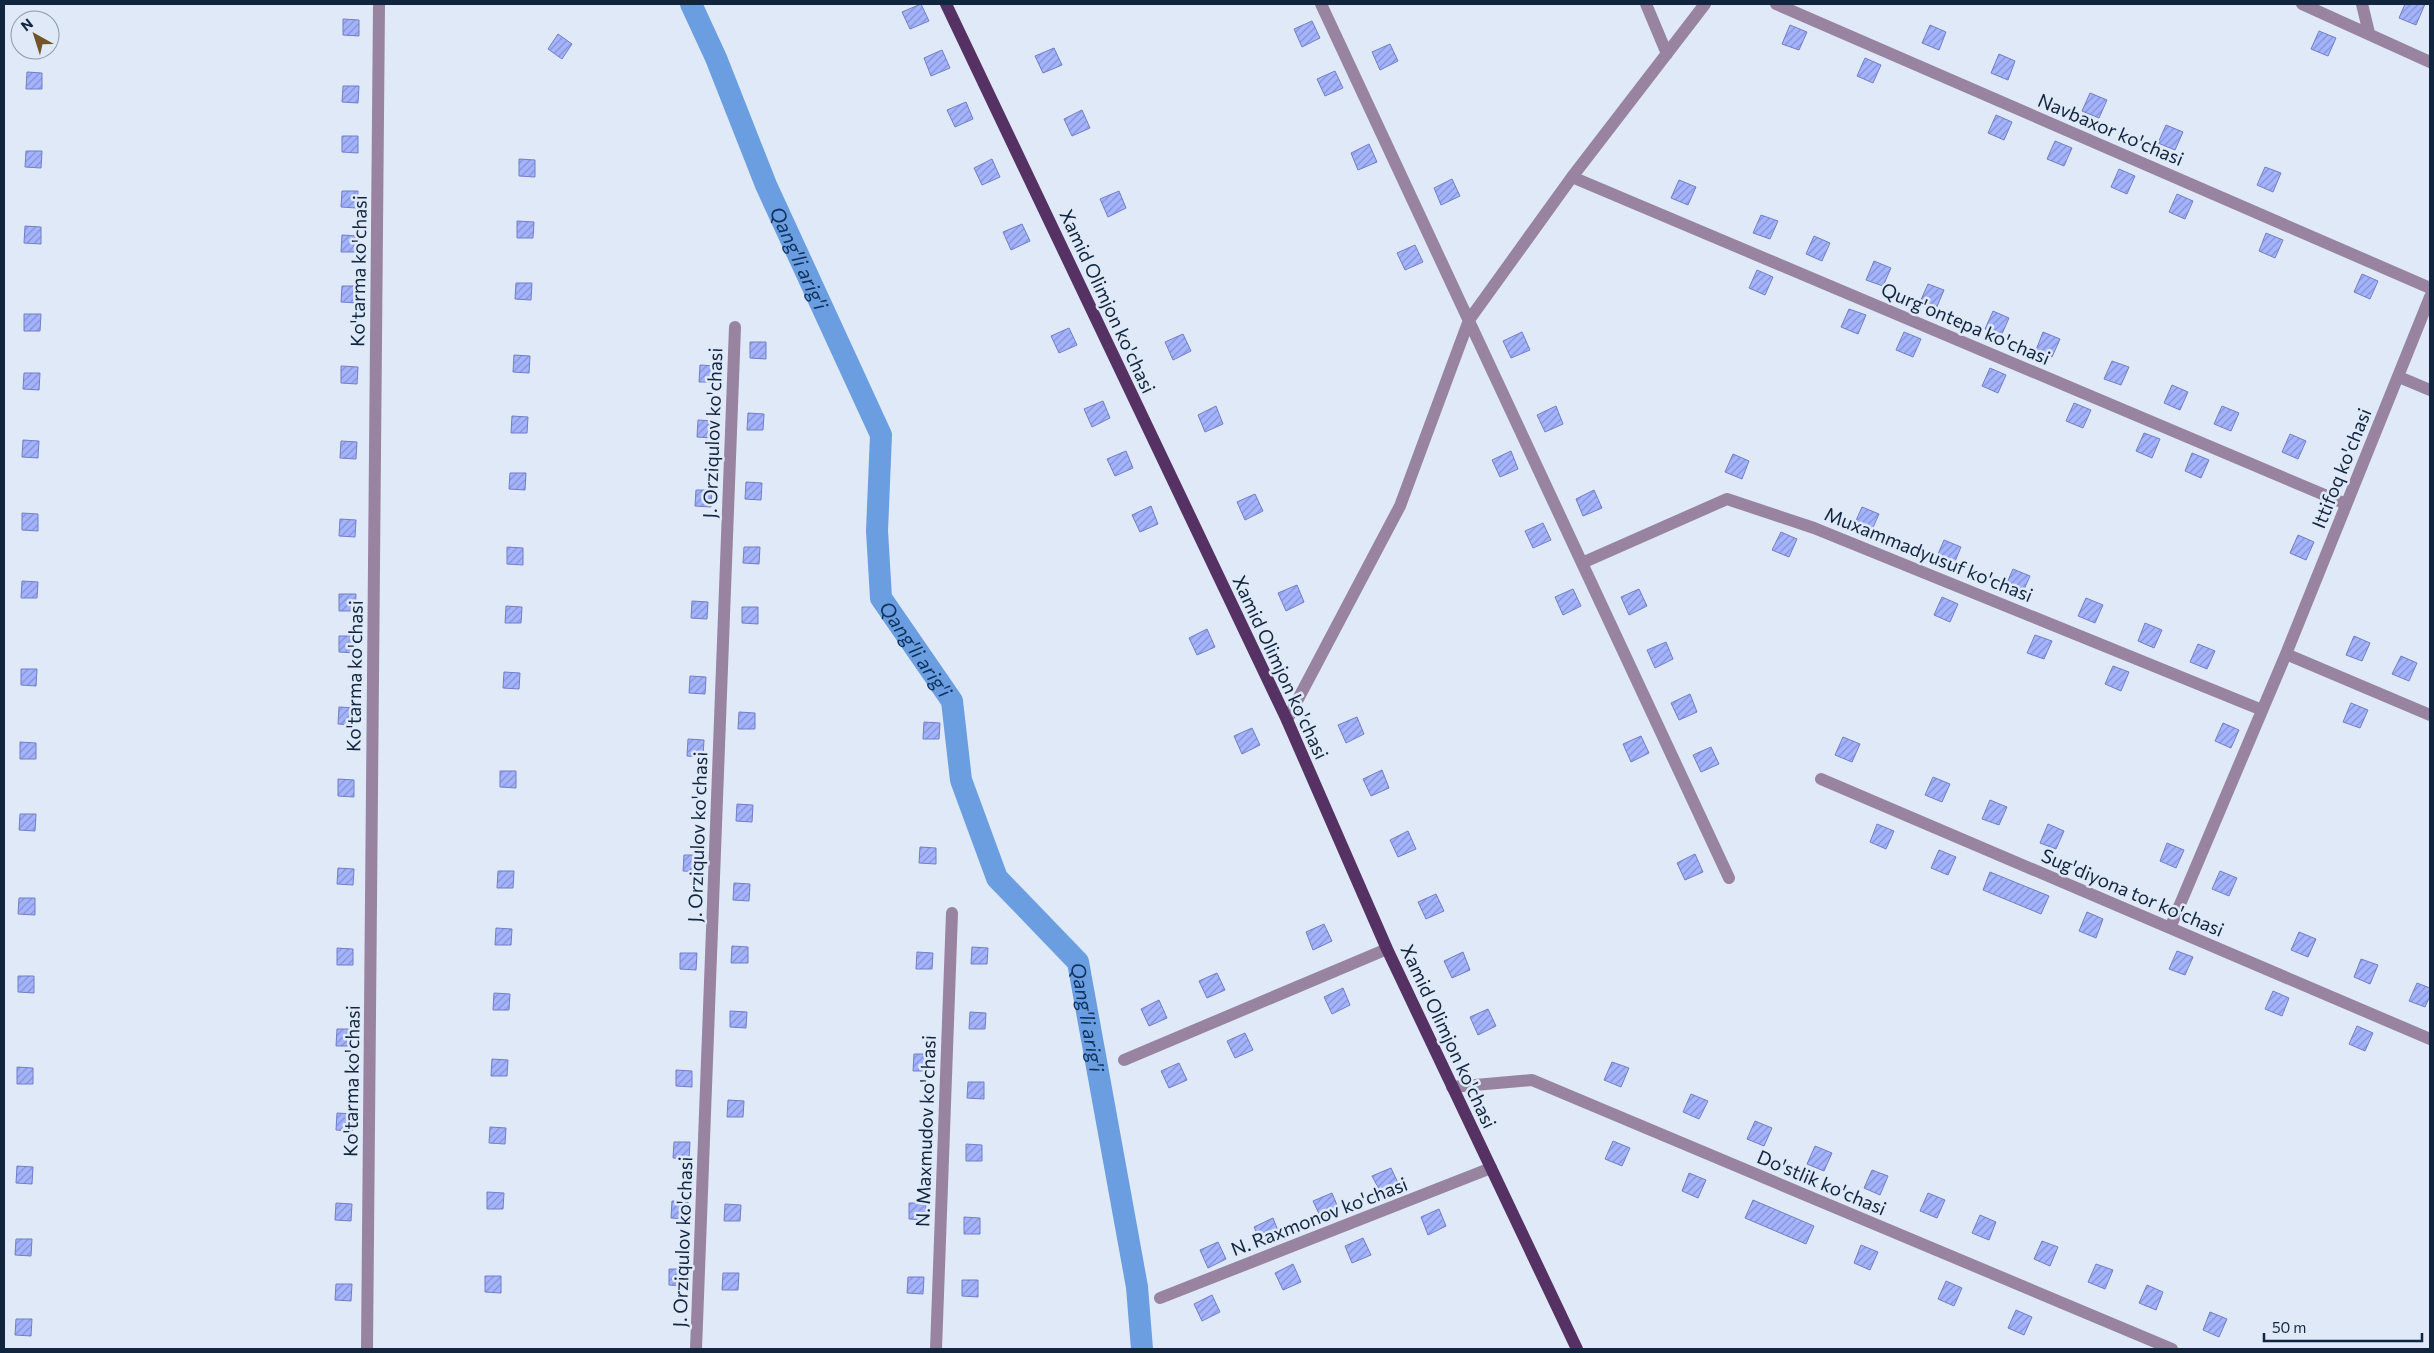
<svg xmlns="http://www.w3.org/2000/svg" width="2434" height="1353" viewBox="0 0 2434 1353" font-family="Commissioner,sans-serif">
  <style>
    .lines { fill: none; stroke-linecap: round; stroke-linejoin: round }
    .canal { stroke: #6a9ee1; stroke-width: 22 }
    .building { fill: url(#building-hatch); stroke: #727ec5 }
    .minor { stroke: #9883a1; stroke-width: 12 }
    .major { stroke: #553164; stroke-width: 12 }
    .labels { text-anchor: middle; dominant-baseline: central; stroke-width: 5; stroke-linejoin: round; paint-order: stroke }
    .street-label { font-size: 19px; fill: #11253e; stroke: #dfe9f7 }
    .water-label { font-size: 20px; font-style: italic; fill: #0f335e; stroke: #dfe9f7 }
  </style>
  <defs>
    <pattern id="building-hatch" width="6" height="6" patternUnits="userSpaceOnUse" patternTransform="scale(1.25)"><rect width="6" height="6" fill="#a4b3fe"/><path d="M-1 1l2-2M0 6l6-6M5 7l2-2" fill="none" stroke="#8491cf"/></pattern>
  </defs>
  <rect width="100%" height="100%" fill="#dfe9f7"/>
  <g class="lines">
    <path class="canal" id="s1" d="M691,4L716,58L766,185L881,435L877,531L881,598L952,701L961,780L997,878L1078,962L1137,1287L1142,1349"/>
  </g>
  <path class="building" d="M921,4L929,21L910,29L902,12Z
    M2405,4H2425L2416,25L2399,18Z
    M343,19L359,20V36L343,35Z
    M1312,21L1320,38L1302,47L1294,29Z
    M1790,25L1807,32L1799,50L1782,44Z
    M1930,25L1946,32L1939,50L1922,43Z
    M2319,31L2336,38L2328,56L2311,49Z
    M558,34L572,44L562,59L548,49Z
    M1390,44L1398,61L1380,70L1372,52Z
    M1054,48L1062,65L1043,73L1035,56Z
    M942,50L950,68L931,76L924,58Z
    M1999,54L2015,61L2008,80L1991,73Z
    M1865,58L1881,65L1873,83L1857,76Z
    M1335,71L1343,88L1325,96L1317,79Z
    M27,72L42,73V89H26Z
    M343,86H359L358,103L342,102Z
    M2090,93L2107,100L2099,118L2082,111Z
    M966,102L973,119L955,127L947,110Z
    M1082,110L1090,128L1072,136L1064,119Z
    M1996,115L2012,122L2004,140L1988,133Z
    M2166,125L2183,132L2175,150L2158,143Z
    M342,136H358V153L342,152Z
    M2055,141L2072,148L2064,166L2047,159Z
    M1369,144L1377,162L1358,170L1351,153Z
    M26,151H42L41,168L25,167Z
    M519,159L535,160V177L519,176Z
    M992,159L1000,177L982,185L974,168Z
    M2265,167L2281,173L2273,192L2257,185Z
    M2119,169L2135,176L2127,194L2111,187Z
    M1452,179L1460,196L1441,205L1434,188Z
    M1679,180L1696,187L1688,205L1671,198Z
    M342,191H358L357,208L341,207Z
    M1119,191L1126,208L1108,217L1100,199Z
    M2177,194L2193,201L2185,219L2169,212Z
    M1761,215L1778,221L1770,239L1753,233Z
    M517,221L534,222L533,238H517Z
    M1022,224L1030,241L1011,250L1003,232Z
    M25,226L41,227V244L24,243Z
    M2266,233L2283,240L2275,258L2259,251Z
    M342,235L358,236L357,252H341Z
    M1814,236L1830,243L1822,261L1806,254Z
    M1415,245L1423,262L1405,270L1397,253Z
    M1874,261L1891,268L1883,286L1866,280Z
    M1757,270L1773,277L1765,295L1749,288Z
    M2362,274L2378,281L2370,299L2354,292Z
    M516,283H532L531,300L515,299Z
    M1928,284L1944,290L1936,309L1920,302Z
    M342,286H358L357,303L341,302Z
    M1849,309L1866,315L1858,334L1841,327Z
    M1993,311L2009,318L2001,336L1985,329Z
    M24,314H41L40,331H24Z
    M1069,328L1077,345L1059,353L1051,336Z
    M1522,332L1530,350L1511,358L1503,341Z
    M1904,332L1921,339L1913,357L1896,350Z
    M2043,332L2060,339L2052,357L2036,350Z
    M1183,334L1191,351L1173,360L1165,342Z
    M750,342H766V359L750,358Z
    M514,355L530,356L529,373L513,372Z
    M2112,361L2129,367L2121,385L2104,379Z
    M700,365L716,366V382H699Z
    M341,366L358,367L357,384L341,383Z
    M1990,368L2006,375L1998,393L1982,386Z
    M24,373H40L39,390L23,389Z
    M2172,385L2188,392L2180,410L2164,403Z
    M1103,401L1110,418L1092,427L1084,409Z
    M2074,403L2091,410L2083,428L2066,421Z
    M1216,406L1223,424L1205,432L1198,415Z
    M1556,406L1563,424L1545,432L1537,415Z
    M2222,406L2239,413L2231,431L2214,424Z
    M748,413L764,414L763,430H747Z
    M512,416L528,417L527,433H511Z
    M698,420L714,421L713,438L697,437Z
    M2144,433L2160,439L2152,458L2136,451Z
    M2290,434L2306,441L2298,459L2282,452Z
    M23,440L39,441L38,458L22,457Z
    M341,441L357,442L356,459L340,458Z
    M1126,451L1133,468L1115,476L1107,459Z
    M1511,451L1518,469L1500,477L1492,460Z
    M2192,453L2209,460L2201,478L2185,471Z
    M1733,454L1749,461L1742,479L1725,472Z
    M510,473H526L525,490L509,489Z
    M746,482L762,483L761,500L745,499Z
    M696,490H712L711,507L695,506Z
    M1594,490L1602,508L1583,516L1576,499Z
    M1255,494L1263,511L1245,520L1237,502Z
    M1151,506L1158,524L1140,532L1132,515Z
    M1862,507L1879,514L1871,532L1854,525Z
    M22,513L38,514V531L22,530Z
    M340,519L356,520L355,537L339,536Z
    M1543,523L1551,540L1533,548L1525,531Z
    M1781,532L1797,539L1789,557L1772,550Z
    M2298,535L2314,542L2306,560L2290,553Z
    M1944,540L1961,547L1953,566L1936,559Z
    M507,547L523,548V565L507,564Z
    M744,547H760L759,564L743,563Z
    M2013,569L2030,576L2022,594L2005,587Z
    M22,581L38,582L37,598H21Z
    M1297,585L1304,602L1286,611L1278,593Z
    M1573,589L1581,606L1563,615L1555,597Z
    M1639,589L1647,606L1629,615L1621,597Z
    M339,594H356L355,611H339Z
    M1942,597L1958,604L1950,622L1934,615Z
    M2086,598L2103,605L2095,623L2078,616Z
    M692,601L708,602L707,619L691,618Z
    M506,606L522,607L521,623H505Z
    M742,607H758V624L742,623Z
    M2145,623L2162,630L2154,648L2138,641Z
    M1207,629L1215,647L1197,655L1189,638Z
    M2035,635L2052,641L2044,659L2027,653Z
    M339,636H355V653L339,652Z
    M2354,636L2370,643L2362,661L2346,655Z
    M1666,642L1673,659L1655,668L1647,650Z
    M2198,644L2215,651L2207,669L2190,662Z
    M2401,656L2417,663L2409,681L2392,674Z
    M2113,666L2129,672L2121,691L2105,684Z
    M21,669H37L36,686L21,685Z
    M504,672L520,673L519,689L503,688Z
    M690,676L706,677L705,694L689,693Z
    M1690,694L1697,712L1679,720L1671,703Z
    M2351,703L2368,710L2360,728L2343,722Z
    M339,707L355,708L354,725L338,724Z
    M739,712L755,713V729H738Z
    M1357,717L1364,734L1346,743L1338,725Z
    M924,722L940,723L939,739H923Z
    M2223,723L2239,730L2231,748L2215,741Z
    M1252,728L1260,745L1242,754L1234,736Z
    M1641,736L1649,753L1631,762L1623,744Z
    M1843,737L1860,744L1852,762L1835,755Z
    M688,739L704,740L703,757L687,756Z
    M20,742L36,743V759H20Z
    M1711,747L1719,764L1701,772L1693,755Z
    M1382,770L1389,788L1371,796L1363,779Z
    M500,771H516V788L500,787Z
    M1933,777L1950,784L1942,802L1925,795Z
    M338,779L354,780V797L338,796Z
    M1990,800L2007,807L1999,825L1982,819Z
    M737,804L753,805L752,822L736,821Z
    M20,814H36L35,831L19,830Z
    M1877,824L1894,831L1886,849L1870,842Z
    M2048,824L2064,831L2056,849L2040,843Z
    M1408,831L1416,849L1398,857L1390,840Z
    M2167,843L2184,850L2176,868L2160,861Z
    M920,847L936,848V864L919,863Z
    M1939,850L1956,857L1948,875L1931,868Z
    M1695,854L1703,872L1685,880L1677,863Z
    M684,855H700L699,872L683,871Z
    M338,868L354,869L353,885L337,884Z
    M498,871H514L513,888H497Z
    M2220,871L2237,878L2229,896L2212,889Z
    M1990,872L2049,896L2041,914L1983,890Z
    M734,883L750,884L749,901L733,900Z
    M1436,894L1444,911L1426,919L1418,902Z
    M19,898H35V915L18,914Z
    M2087,912L2103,919L2096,938L2079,931Z
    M1324,924L1332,941L1313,950L1306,932Z
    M496,928L512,929L511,945H495Z
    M2299,932L2316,939L2308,957L2291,950Z
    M732,946L748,947V963H731Z
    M972,947L988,948L987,964H971Z
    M337,948L353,949V965H337Z
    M2177,951L2193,957L2185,975L2169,969Z
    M917,952L933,953L932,969H916Z
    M1463,952L1470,970L1452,978L1444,961Z
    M680,953H697L696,970L680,969Z
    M2361,959L2378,965L2370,984L2354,977Z
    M1217,973L1225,990L1207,998L1199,981Z
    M18,976H34V993L18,992Z
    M2417,983L2430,988V996L2425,1007L2409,1001Z
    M1343,988L1350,1005L1332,1014L1324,997Z
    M2273,991L2289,998L2282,1016L2265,1009Z
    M494,993L510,994L509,1010H493Z
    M1159,1000L1167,1018L1149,1026L1141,1009Z
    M1488,1009L1496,1026L1478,1035L1470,1017Z
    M730,1011L747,1012L746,1028L730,1027Z
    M970,1012L986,1013L985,1029H969Z
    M2357,1026L2373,1033L2365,1051L2349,1044Z
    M337,1029H353L352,1046H336Z
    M1245,1033L1253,1050L1235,1058L1227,1041Z
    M914,1054H930L929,1071H913Z
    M492,1059L508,1060L507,1076H491Z
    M1612,1062L1629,1068L1621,1087L1604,1080Z
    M1179,1063L1187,1080L1169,1088L1161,1071Z
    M17,1067L33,1068V1084H17Z
    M676,1070L692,1071V1087L676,1086Z
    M968,1082H984V1099L967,1098Z
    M1691,1094L1708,1101L1699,1119L1683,1112Z
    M728,1100L744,1101L743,1117H727Z
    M337,1113L353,1114L352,1131L336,1130Z
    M1755,1121L1772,1128L1764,1146L1747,1139Z
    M490,1127L506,1128L505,1144L489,1143Z
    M1613,1141L1630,1148L1622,1166L1605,1159Z
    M674,1142H690L689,1159L673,1158Z
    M966,1144L982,1145V1161H966Z
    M1815,1146L1832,1153L1824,1171L1807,1164Z
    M17,1166L33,1167L32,1184L16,1183Z
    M1391,1168L1399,1185L1381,1193L1372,1176Z
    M1872,1170L1888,1176L1880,1195L1864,1188Z
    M1689,1173L1706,1180L1698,1198L1682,1191Z
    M487,1192L504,1193L503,1209H487Z
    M1332,1193L1339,1210L1321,1218L1313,1201Z
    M1928,1193L1945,1200L1937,1218L1920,1211Z
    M1753,1200L1814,1226L1806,1244L1745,1218Z
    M672,1201L688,1202L687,1219L671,1218Z
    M336,1203L352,1204L351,1221L335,1220Z
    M909,1203H926L925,1220L909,1219Z
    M725,1204L741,1205L740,1221H724Z
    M1439,1209L1446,1226L1428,1235L1421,1217Z
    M1980,1215L1996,1222L1989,1240L1972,1233Z
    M964,1217L980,1218V1234H964Z
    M1273,1218L1280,1236L1262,1244L1254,1227Z
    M1363,1238L1371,1255L1352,1263L1345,1246Z
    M16,1239H32L31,1256L15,1255Z
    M2042,1241L2058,1247L2050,1266L2034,1259Z
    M1218,1242L1226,1259L1208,1268L1200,1250Z
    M1861,1245L1878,1252L1870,1270L1854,1263Z
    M1293,1264L1301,1282L1283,1290L1275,1273Z
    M2096,1264L2113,1270L2105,1289L2088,1282Z
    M669,1269H685V1286L669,1285Z
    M723,1273H739L738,1290H722Z
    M485,1276H501V1293L485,1292Z
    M908,1277H924L923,1294L907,1293Z
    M962,1280H978V1297L962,1296Z
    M1946,1281L1962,1288L1954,1306L1938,1299Z
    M336,1284H352L351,1301L335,1300Z
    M2147,1285L2163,1292L2156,1310L2139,1303Z
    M1212,1295L1220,1312L1202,1321L1194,1304Z
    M2016,1310L2032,1317L2024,1335L2008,1328Z
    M2210,1312L2227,1319L2219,1337L2203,1330Z
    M16,1319H32L31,1336L15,1335Z"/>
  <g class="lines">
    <path class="minor" d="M1321,4L1729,878
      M1646,4L1667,54
      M1776,4L2430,288
      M2302,4L2430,62
      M2362,4L2369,33
      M1572,177L1705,4
      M2399,377L2430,390
      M1582,563L1727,499L1814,528L2262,710
      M2286,654L2430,715
      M1287,720L1400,506L1469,320L1572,177L2346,504
      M1821,779L2430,1039
      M2170,928L2286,654L2430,297
      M1124,1060L1387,949
      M1452,1087L1532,1080L2172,1349
      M1160,1298L1491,1168
      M367,1349L379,4
      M696,1349L735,327
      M936,1349L952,913"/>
    <path class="major" d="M946,4L1287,720L1387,949L1577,1349"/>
  </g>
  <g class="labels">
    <g class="street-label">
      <text transform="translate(2111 129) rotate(23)">Navbaxor ko'chasi</text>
      <text transform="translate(358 271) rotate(-89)">Ko'tarma ko'chasi</text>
      <text transform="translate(1108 301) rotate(65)">Xamid Olimjon ko'chasi</text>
      <text transform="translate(1966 323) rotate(23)">Qurg'ontepa ko'chasi</text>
      <text transform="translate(712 433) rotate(-88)">J. Orziqulov ko'chasi</text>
      <text transform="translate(2341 468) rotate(-68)">Ittifoq ko'chasi</text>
      <text transform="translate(1929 554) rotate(22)">Muxammadyusuf ko'chasi</text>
      <text transform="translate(1281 667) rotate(65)">Xamid Olimjon ko'chasi</text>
      <text transform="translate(354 676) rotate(-89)">Ko'tarma ko'chasi</text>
      <text transform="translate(697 837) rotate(-88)">J. Orziqulov ko'chasi</text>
      <text transform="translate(2133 892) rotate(23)">Sug'diyona tor ko'chasi</text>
      <text transform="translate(1449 1036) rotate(65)">Xamid Olimjon ko'chasi</text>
      <text transform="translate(351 1081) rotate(-89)">Ko'tarma ko'chasi</text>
      <text transform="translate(925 1131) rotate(-88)">N. Maxmudov ko'chasi</text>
      <text transform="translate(1822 1182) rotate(23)">Do'stlik ko'chasi</text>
      <text transform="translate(1319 1216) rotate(-21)">N. Raxmonov ko'chasi</text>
      <text transform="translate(682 1242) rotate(-88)">J. Orziqulov ko'chasi</text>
    </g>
    <g class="water-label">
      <text stroke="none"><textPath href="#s1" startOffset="276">Qang'li arig'i</textPath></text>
      <text stroke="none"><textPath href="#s1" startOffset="696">Qang'li arig'i</textPath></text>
      <text stroke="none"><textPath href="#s1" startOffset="1116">Qang'li arig'i</textPath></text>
    </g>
  </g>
  <rect width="2434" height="1353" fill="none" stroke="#11253e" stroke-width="10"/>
  <g transform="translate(35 35) rotate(321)"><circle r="24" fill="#dfe9f7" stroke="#8d9bad"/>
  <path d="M0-4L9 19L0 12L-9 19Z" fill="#725428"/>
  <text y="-8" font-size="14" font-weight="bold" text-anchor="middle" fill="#11253e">N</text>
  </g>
  <path d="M2264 1333v8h158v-8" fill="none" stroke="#11253e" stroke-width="2.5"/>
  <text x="2272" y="1333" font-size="15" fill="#11253e" stroke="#dfe9f7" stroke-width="4" paint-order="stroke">50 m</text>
</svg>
